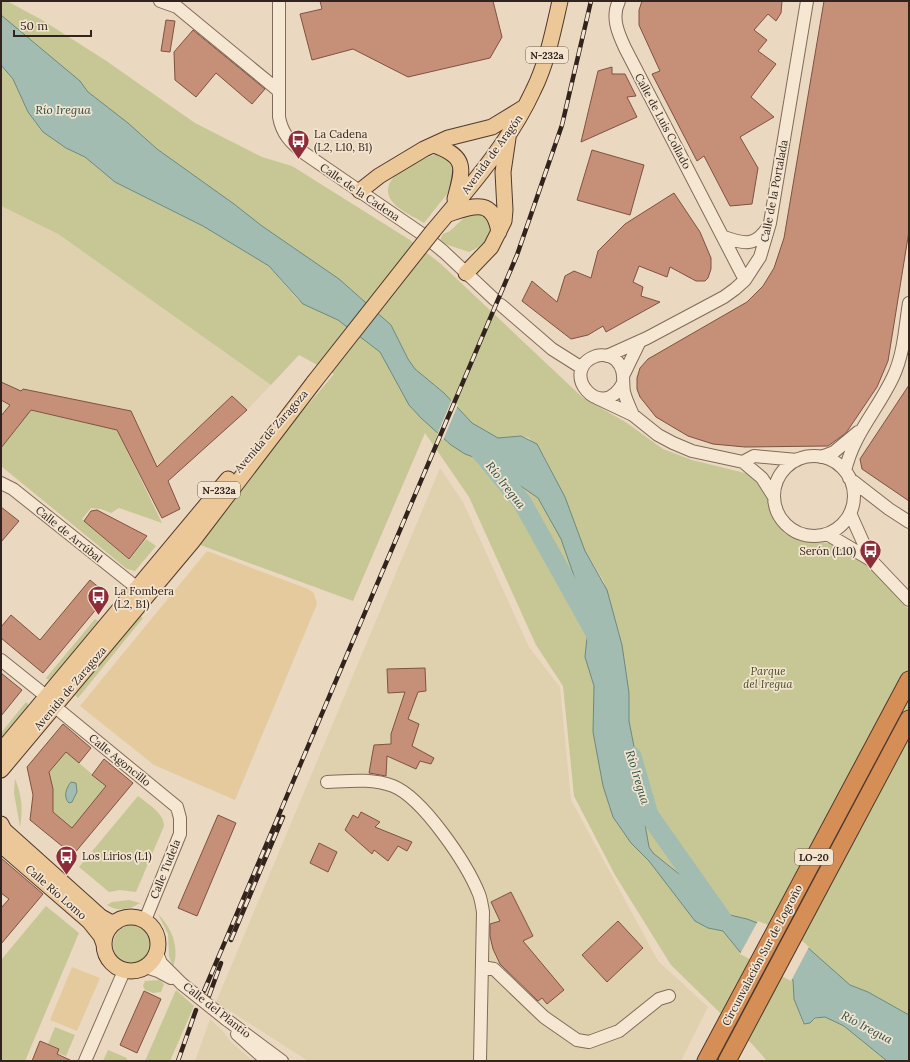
<svg xmlns="http://www.w3.org/2000/svg" width="910" height="1062" viewBox="0 0 910 1062" font-family="Lora,serif">
  <style>
    .farmland { fill: #dfd1ae }
    .green { fill: #c7c795 }
    .sand { fill: #e5ca9e }
    .water { fill: #a2bcb2; stroke: #6b897e }
    .pier { fill: #ead8c0 }
    .lines { fill: none; stroke-linecap: round; stroke-linejoin: round }
    .river { stroke: #a2bcb2; stroke-width: 19 }
    .building { fill: #c68f78; stroke: #7f5241 }
    .minor-casing { stroke: #826a59; stroke-width: 14 }
    .major-casing { stroke: #4f392d; stroke-width: 17 }
    .highway-casing { stroke: #4f392d; stroke-width: 19 }
    .minor { stroke: #f6e7d2; stroke-width: 12 }
    .major { stroke: #ecc899; stroke-width: 15 }
    .highway { stroke: #d58e55; stroke-width: 17 }
    .rail-casing { stroke: #32241d; stroke-width: 4.5 }
    .rail { stroke: #f2e4cf; stroke-width: 3; stroke-dasharray: 9; stroke-linecap: butt }
    .minor-bridge-casing { stroke: #826a59; stroke-width: 14; stroke-linecap: butt }
    .major-bridge-casing { stroke: #4f392d; stroke-width: 17; stroke-linecap: butt }
    .minor-bridge { stroke: #f6e7d2; stroke-width: 12 }
    .major-bridge { stroke: #ecc899; stroke-width: 15 }
    .labels { text-anchor: middle; dominant-baseline: central; stroke-width: 3.5; stroke-linejoin: round; paint-order: stroke }
    .shield { fill: #f2e4cf; stroke: #6c5e52; stroke-width: 1 }
    .shield-label { font-size: 10px; font-weight: bold; fill: #32241d }
    .street-label { font-size: 11px; fill: #32241d; stroke: #f2e4cf }
    .poi-label { font-size: 11px; fill: #32241d; stroke: #f2e4cf; text-anchor: start }
    .park-label { font-size: 11px; font-style: italic; fill: #484d25; stroke: #f2e4cf }
    .water-label { font-size: 12px; font-style: italic; fill: #2d514a; stroke: #f2e4cf }
  </style>
  <rect width="100%" height="100%" fill="#ead8c0"/>
  <path class="farmland" d="M1,206L58,234L271,385L247,410L232,396L157,466L129,414L20,394L1,415Z
    M440,468L463,502L529,647L560,687L571,800L658,961L708,1007L681,1061H308L216,1002Z
    M210,1019L222,1030L231,1042L253,1061H195Z"/>
  <path class="green" d="M1,1H7L42,20L105,60L195,123L262,157L292,166L410,240L441,264L582,397L627,423L663,449L692,460L745,473L757,482L769,502L772,516L784,533L801,541L838,544L860,556L909,610V1015L868,992L850,985L804,946L730,915L653,853L649,847L641,800L637,762L629,721V693L626,672L619,632L604,582L585,551L565,497L544,456L529,438L521,436L498,439L472,423L444,393L415,369L408,359L391,325L339,279L262,226L234,204L157,149L128,123L88,92L79,81L5,20L1,15Z
    M1,65L13,79L28,112L43,132L66,148L85,157L115,182L203,226L269,266L298,300L338,320L380,352L409,405L421,418L451,445L465,454L501,467L515,482L538,498L561,539L586,610L588,627L585,657L594,687L593,732L603,786L613,817L631,843L649,861L695,921L708,928L723,931L740,952L793,980L794,999L803,1024C811,1023 815,1017 824,1017C843,1019 873,1048 887,1061H767L753,1045L671,965L615,875L574,796L563,686L536,645L469,497L425,433L353,601L192,542L334,374L299,355L271,385L58,234L1,206Z
    M437,154H444L457,170L451,189L424,223C415,217 397,210 391,200C376,176 421,159 437,154Z
    M484,213C486,216 489,221 490,225C493,238 479,248 469,252L439,242L443,234L450,231L468,214Z
    M31,410L117,430L162,523L119,508L111,513L101,509L91,508L82,519L129,560L146,539L156,546L135,571L127,569L1,466V448Z
    M140,616L143,618L78,698L75,695Z
    M95,619L98,621L50,681L46,678Z
    M26,702L29,705L1,739V733Z
    M66,752L106,786L72,828L53,812V789L49,772Z
    M15,779C22,796 23,809 20,827L14,793Z
    M138,796C148,804 164,813 164,826L136,892L120,890L109,892L79,867Z
    M129,900L140,903C128,910 118,912 107,905L112,902Z
    M46,906L79,933L25,1061H1V960Z
    M158,914C172,928 180,948 173,967L169,956L168,934Z
    M113 945a20 20 0 1 1 40 0a20 20 0 1 1-40 0Z
    M160,980L164,984L161,992L153,993L145,990L143,986L145,981Z
    M176,990L194,1006L170,1061H145Z
    M55,1027L75,1035L66,1056L57,1053L59,1048L48,1044Z
    M108,1050L127,1058L126,1061H103Z"/>
  <path class="sand" d="M207,551L308,589L314,593L317,604L235,800L154,765L80,706Z
    M72,967L100,978L77,1031L50,1020Z"/>
  <path class="water" d="M1,15L80,81L88,92L128,123L157,149L234,204L262,226L339,279L391,325L408,359L415,369L444,393L472,423L498,438L521,436L537,444L565,497L585,551L607,590L622,645L629,693V721L637,762L640,797L646,830L649,847L653,853L730,915L747,919L797,938L850,985L868,992L909,1015V1061H887L844,1026L825,1017L815,1018L810,1023L804,1024L794,999L793,980L740,952L723,931L708,928L695,921L649,861L631,843L613,817L603,786L593,732L594,686L585,657L588,627L586,610L561,539L538,498L515,482L501,467L465,454L451,445L421,418L409,405L380,352L338,320L303,304L269,266L203,226L115,182L85,157L66,148L43,132L28,112L13,79L1,65Z
    M71,782L76,783L77,792L72,802L69,803C63,797 66,788 71,782Z"/>
  <path class="pier" d="M452,399L458,405L443,440L437,435Z
    M758,921L798,937L809,947L791,981L740,954Z"/>
  <g class="lines">
    <path class="river" d="M474,444L522,502L594,631L597,641
      M632,756L649,815L723,920"/>
  </g>
  <path class="building" d="M320,1H493L502,37L490,58L408,77L353,49L312,60L300,14L322,9Z
    M642,1H782L781,13L776,21L768,14L754,30L767,40L758,51L776,64L751,97L774,117L740,137L758,168L752,204L730,206L704,156L697,161L652,74L660,71L639,25V10Z
    M824,1H909V231L888,361L877,387L846,433L828,446L745,447L713,444L688,436L656,417L640,397L637,389V378L640,368L648,359L747,302L763,286L774,268L784,238Z
    M166,20L175,21L170,52L161,51Z
    M193,30L265,89L252,104L216,73L196,97L175,80L174,52Z
    M612,67V74H625L636,96L627,97L637,117L581,142L598,71Z
    M592,150L644,165L630,215L577,200Z
    M674,193L700,232L711,258V269L708,278L705,281H696L670,267L667,277L639,266L633,282L643,287L641,296L660,302L606,332L603,326L588,335L571,339L522,301L532,281L557,302L565,276L574,271L591,278L598,251L625,224Z
    M1,382L21,391L23,389L131,411L157,467L232,396L247,410L168,481L180,509L162,518L117,430L31,410L1,448V416L10,405L1,400Z
    M909,385V501L862,469L860,459Z
    M1,507L19,521L1,542Z
    M97,510L147,536L129,559L84,521L91,511Z
    M90,580L108,595L43,673L1,638V627L11,615L40,640Z
    M425,668L426,691L418,692L408,719L419,724L412,746L434,758L431,764L420,761L416,769L387,756L386,776L369,773L374,745L391,744V734L405,692L388,693L387,669Z
    M1,673L22,690L1,716Z
    M63,724L91,748L79,763L66,752L49,772L53,789V812L72,828L106,786L92,775L104,759L133,783L73,855L30,820L33,795L27,767Z
    M361,812L380,822L375,827L412,842L407,851L398,846L388,861L374,850L372,854L345,830L353,815L358,818Z
    M218,815L236,823L197,916L178,908Z
    M319,843L337,852L328,872L310,863Z
    M1,858L43,894L1,944V908L9,899L1,893Z
    M511,892L533,936L523,941L564,990L547,1004L542,998L538,1001L500,964L493,949L490,936V924L500,921L491,902Z
    M618,921L643,948L607,982L582,955Z
    M144,991L161,999L137,1053L120,1045Z
    M40,1041L59,1049L57,1054L72,1061H32Z"/>
  <g class="lines">
    <defs>
      <path id="minor" d="M160,1L177,7L279,91
        M279,1V117C282,134 291,143 304,153L422,234L444,252L495,300
        M619,1C611,17 618,33 625,48L745,280
        M724,237C744,244 755,247 768,227
        M501,305L552,349L582,368
        M607,356L647,338L724,297L735,289L745,280L760,257L770,223L807,1
        M624,374L640,341
        M623,383C601,425 557,370 596,356C603,354 611,356 616,360C626,370 622,381 624,392C626,400 630,408 633,415
        M597,398L633,415L658,435L673,443L692,451L743,462L762,478L774,497
        M774 496a40 40 0 1 1 80 0a40 40 0 1 1-80 0Z
        M821,457L834,452L858,432
        M743,462L754,456L797,460
        M845,471C854,433 877,411 893,377C904,354 905,327 909,303
        M849,478L889,509L909,522
        M1,483L13,489L136,587
        M850,513L871,560
        M827,534L871,560L909,600
        M1,660L46,696
        M54,706L177,807L180,818V834L145,920
        M327,782C349,781 372,778 393,786C423,798 467,864 479,894C481,899 482,906 483,912L480,1061
        M157,953L161,963L182,984
        M146,967L158,971L171,978
        M482,967L494,969L544,1017L577,1040L589,1042L619,1031L659,999L669,996
        M227,1020L282,1061
        M237,1034L267,1061
        M85,1061L124,971"/>
      <path id="major" d="M434,145C468,157 463,169 455,199
        M360,191L379,176L424,149L448,138L492,127L523,108
        M448,214C473,206 493,197 499,232
        M433,231C469,188 509,143 533,91C547,63 553,32 560,1
        M466,273L491,247L504,221L505,210L503,172L508,138
        M1,751L228,479
        M1,770L192,542L314,382
        M1,824L4,830L101,917L110,922H116
        M1,845L89,921L101,936L104,944
        M104 944a27 27 0 1 1 54 0a27 27 0 1 1-54 0Z"/>
      <path id="highway" d="M706,1061L909,680
        M727,1061L909,719"/>
    </defs>
    <use href="#minor" class="minor-casing"/>
    <use href="#major" class="major-casing"/>
    <use href="#highway" class="highway-casing"/>
    <use href="#minor" class="minor"/>
    <use href="#major" class="major"/>
    <use href="#highway" class="highway"/>
    <defs>
      <path id="rail" d="M231,940L283,817
        M204,991L517,255L562,125L591,1
        M209,996L221,963
        M178,1061L196,1010"/>
    </defs>
    <use href="#rail" class="rail-casing"/>
    <use href="#rail" class="rail"/>
    <defs>
      <path id="minor-bridge" d="M182,984L227,1020"/>
      <path id="major-bridge" d="M314,382L433,231"/>
    </defs>
    <use href="#minor-bridge" class="minor-bridge-casing"/>
    <use href="#major-bridge" class="major-bridge-casing"/>
    <use href="#minor-bridge" class="minor-bridge"/>
    <use href="#major-bridge" class="major-bridge"/>
  </g>
  <defs>
    <symbol id="bus-pin" viewBox="-11 -11 22 30"><path d="M0 17L-7.5 6A9.5 9.5 0 1 1 7.5 6Z" fill="#8c2e39" stroke="#f2e4cf"/><path d="M-5-6H5V4H4V6H2V4H-2V6H-4V4H-5ZM-3.5-4V0h7V-4ZM-3.5 1.2v1.5H-2V1.2ZM2 1.2v1.5H3.5V1.2Z" fill="#fff"/></symbol>
  </defs>
  <g fill-rule="evenodd">
    <use href="#bus-pin" x="286" y="128" width="25" height="34"/>
    <use href="#bus-pin" x="858" y="538" width="25" height="34"/>
    <use href="#bus-pin" x="86" y="584" width="25" height="34"/>
    <use href="#bus-pin" x="54" y="844" width="25" height="34"/>
  </g>
  <g class="labels">
    <g class="shield">
      <rect x="526" y="47" width="42" height="16" rx="3"/>
      <rect x="198" y="482" width="42" height="16" rx="3"/>
      <rect x="795" y="849" width="38" height="16" rx="3"/>
    </g>
    <g class="shield-label">
      <text x="547" y="55">N-232a</text>
      <text x="219" y="490">N-232a</text>
      <text x="814" y="857">LO-20</text>
    </g>
    <g class="street-label">
      <text transform="translate(663 121) rotate(62)">Calle de Luis Collado</text>
      <text transform="translate(492 154) rotate(-54)">Avenida de Aragón</text>
      <text transform="translate(774 191) rotate(-79)">Calle de la Portalada</text>
      <text transform="translate(360 192) rotate(34)">Calle de la Cadena</text>
      <text transform="translate(271 431) rotate(-49)">Avenida de Zaragoza</text>
      <text transform="translate(69 534) rotate(39)">Calle de Arrúbal</text>
      <text transform="translate(70 688) rotate(-50)">Avenida de Zaragoza</text>
      <text transform="translate(120 760) rotate(39)">Calle Agoncillo</text>
      <text transform="translate(165 869) rotate(-68)">Calle Tudela</text>
      <text transform="translate(56 892) rotate(41)">Calle Río Lomo</text>
      <text transform="translate(762 955) rotate(-62)">Circunvalación Sur de Logroño</text>
      <text transform="translate(217 1010) rotate(38)">Calle del Plantío</text>
    </g>
    <g class="poi-label">
      <text x="314" y="134">La Cadena<tspan x="314" dy="13">(L2, L10, B1)</tspan></text>
      <text x="856" y="551" text-anchor="end">Serón (L10)</text>
      <text x="114" y="591">La Fombera<tspan x="114" dy="13">(L2, B1)</tspan></text>
      <text x="82" y="856">Los Lirios (L1)</text>
    </g>
    <g class="park-label">
      <text x="768" y="671">Parque<tspan x="768" dy="13">del Iregua</tspan></text>
    </g>
    <g class="water-label">
      <text x="63" y="109">Río Iregua</text>
      <text transform="translate(506 485) rotate(52)">Río Iregua</text>
      <text transform="translate(638 777) rotate(73)">Río Iregua</text>
      <text transform="translate(867 1027) rotate(28)">Río Iregua</text>
    </g>
  </g>
  <rect width="910" height="1062" fill="none" stroke="#32241d" stroke-width="4"/>
  <path d="M14 30v6h77v-6" fill="none" stroke="#32241d" stroke-width="2"/>
  <text x="20" y="30" font-size="12" fill="#32241d" stroke="#f2e4cf" stroke-width="3" paint-order="stroke">50 m</text>
</svg>
